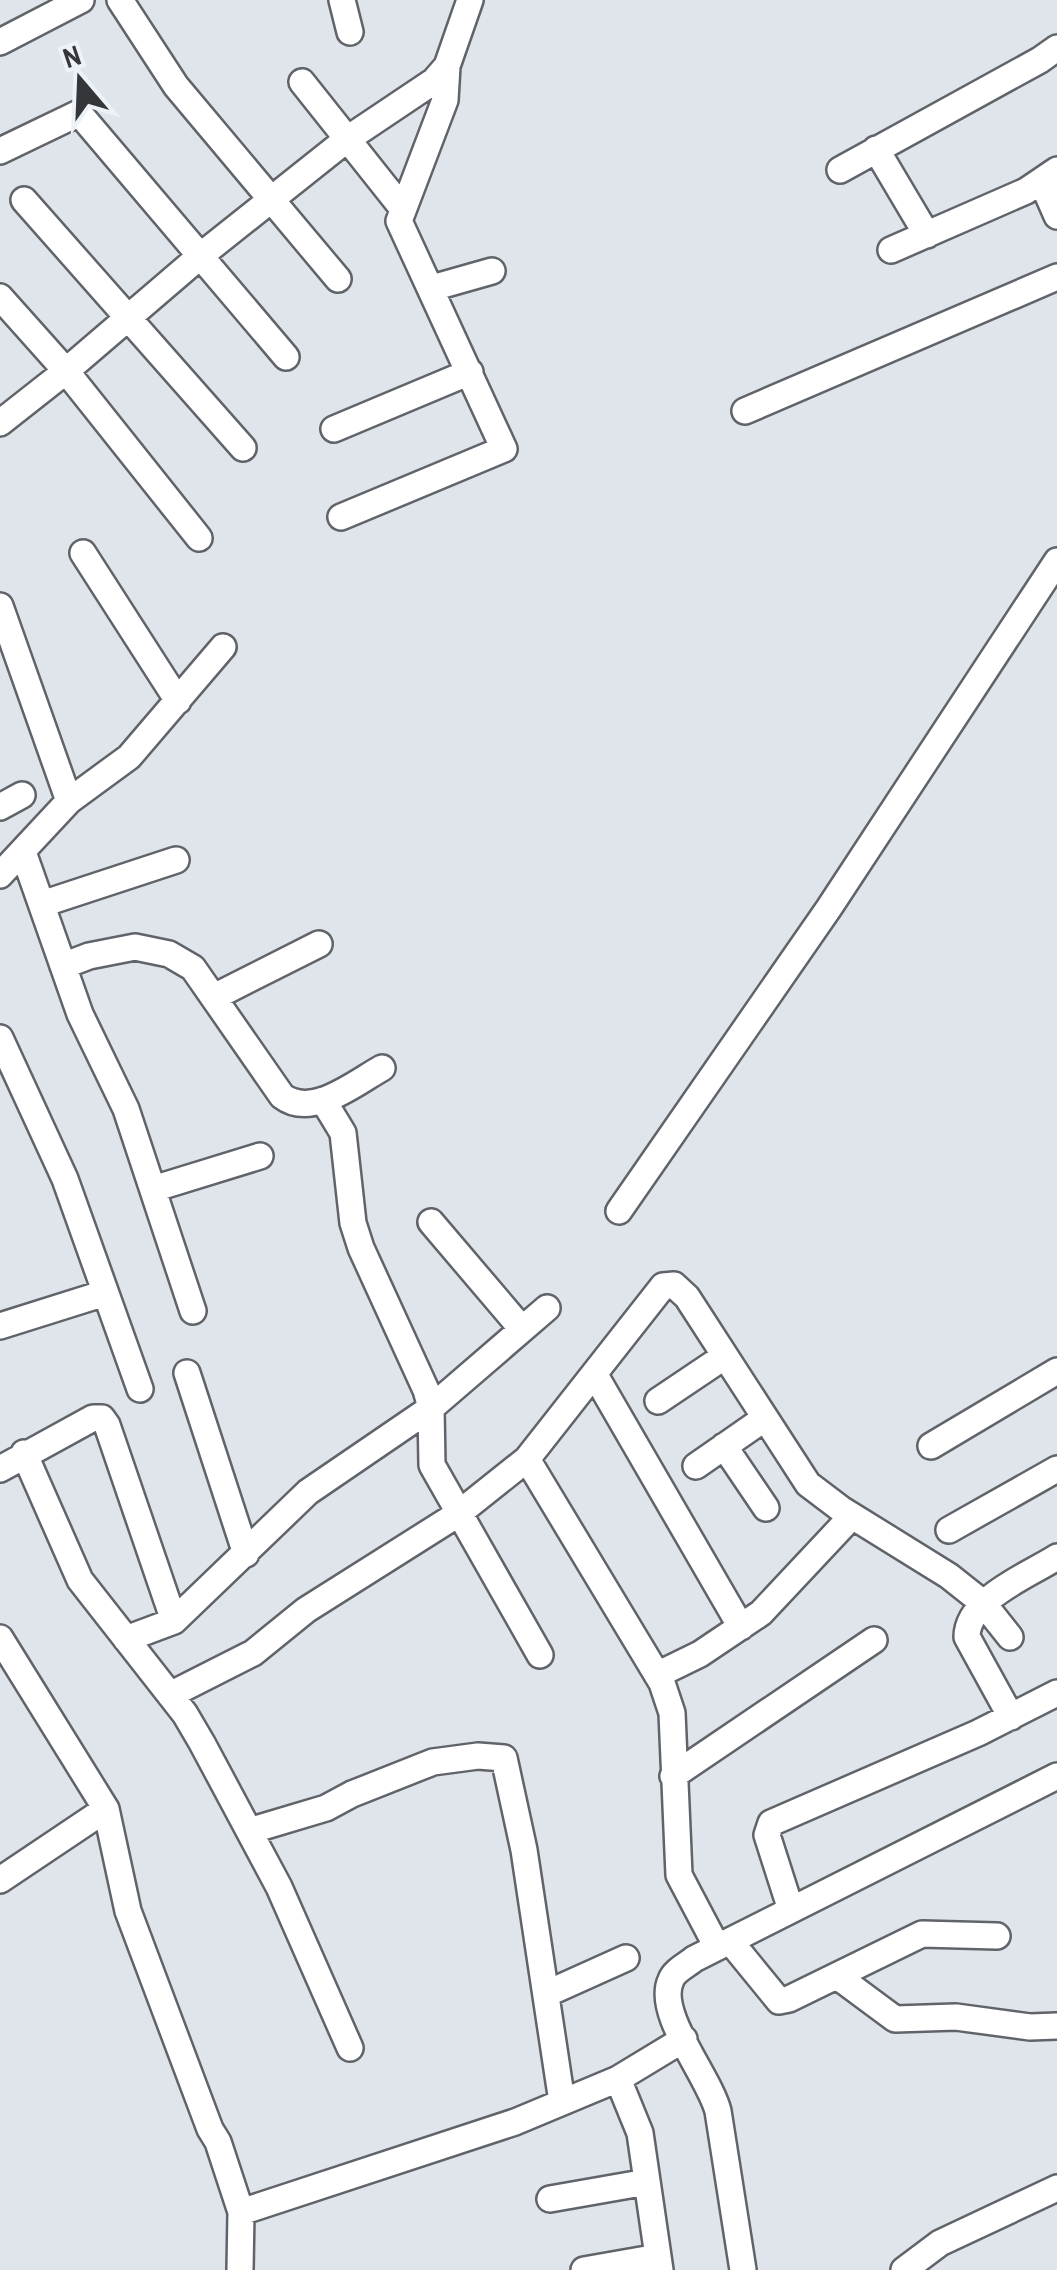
<svg xmlns="http://www.w3.org/2000/svg" width="1057" height="2270" viewBox="0 0 1057 2270" font-family="'Archivo Narrow',sans-serif">
  <style>
    .lines { fill: none; stroke-linecap: round; stroke-linejoin: round }
    .minor-casing { stroke: #60646a; stroke-width: 30 }
    .minor { stroke: #fff; stroke-width: 25 }
  </style>
  <rect width="100%" height="100%" fill="#e0e4eb"/>
  <g class="lines">
    <defs>
      <path id="minor" d="M120,0L176,86L338,279
        M342,0L350,32
        M0,42L81,0
        M302,82L403,209
        M876,149L927,235
        M0,151L79,113L286,357
        M840,170L1040,60L1057,48
        M1042,182L1057,216
        M24,200L243,448
        M891,250L1026,191L1057,170
        M432,288L492,271
        M0,297L66,371L199,538
        M745,411L1057,277
        M0,423L66,371L199,257L346,140L434,81L447,66L470,0
        M334,429L470,372
        M341,517L504,449L399,221L445,100L447,66
        M83,553L178,701
        M0,606L69,801
        M0,807L22,795
        M23,852L80,1014L126,1109L193,1311
        M0,875L69,801L129,757L223,647
        M42,904L176,860
        M63,966L89,956L135,947L169,954L193,968L282,1096C312,1119 355,1083 382,1068
        M216,996L319,944
        M0,1038L65,1179L140,1389
        M323,1100L343,1133L353,1223L361,1248L426,1390L431,1408L432,1465L540,1655
        M153,1189L260,1156
        M619,1211L829,908L1057,561
        M431,1222L522,1329
        M0,1326L105,1293
        M187,1373L246,1554
        M595,1375L741,1627
        M658,1401L725,1356
        M724,1446L766,1508
        M931,1446L1057,1371
        M24,1453L80,1580L185,1714L202,1743L279,1887L350,2048
        M527,1459L662,1683L672,1713L679,1875L717,1947
        M696,1466L765,1418
        M0,1469L93,1418H102L107,1425L174,1621
        M949,1530L1057,1469
        M0,1638L106,1809L128,1911L210,2129L218,2142L241,2212L240,2270
        M126,1639L174,1621L308,1492L431,1408L547,1308
        M657,1675L700,1654L761,1613L852,1516
        M170,1695L253,1653L306,1610L458,1514L527,1459L663,1286L674,1285L687,1297L808,1484L841,1509L949,1576L983,1603L1010,1637
        M1011,1717L967,1637C967,1599 1029,1575 1057,1557
        M673,1776L874,1640
        M249,1831L326,1808L352,1794L433,1762L478,1756L504,1758L524,1850L562,2102
        M0,1880L106,1809
        M791,1910L767,1835L771,1823L978,1733L1057,1693
        M730,1941L779,2001L789,1999L922,1934L997,1936
        M837,1976L895,2019L956,2017L1030,2027L1057,2026
        M546,1994L626,1958
        M618,2079L640,2133L660,2270
        M550,2199L647,2182
        M241,2212L515,2122L618,2079L684,2039
        M584,2270L658,2257
        M743,2270L718,2111C709,2076 655,2013 671,1980C674,1971 687,1965 694,1959L1057,1776
        M904,2270L940,2243L1057,2188"/>
    </defs>
    <use href="#minor" class="minor-casing"/>
    <use href="#minor" class="minor"/>
  </g>
  <g transform="translate(80 80) rotate(341)" stroke="#edf1f8" stroke-width="8" paint-order="stroke">
  <path d="M0-8L18 38L0 25L-18 38Z" fill="#353639"/>
  <text y="-15" font-size="28" font-weight="bold" text-anchor="middle" fill="#353639">N</text>
  </g>
</svg>
